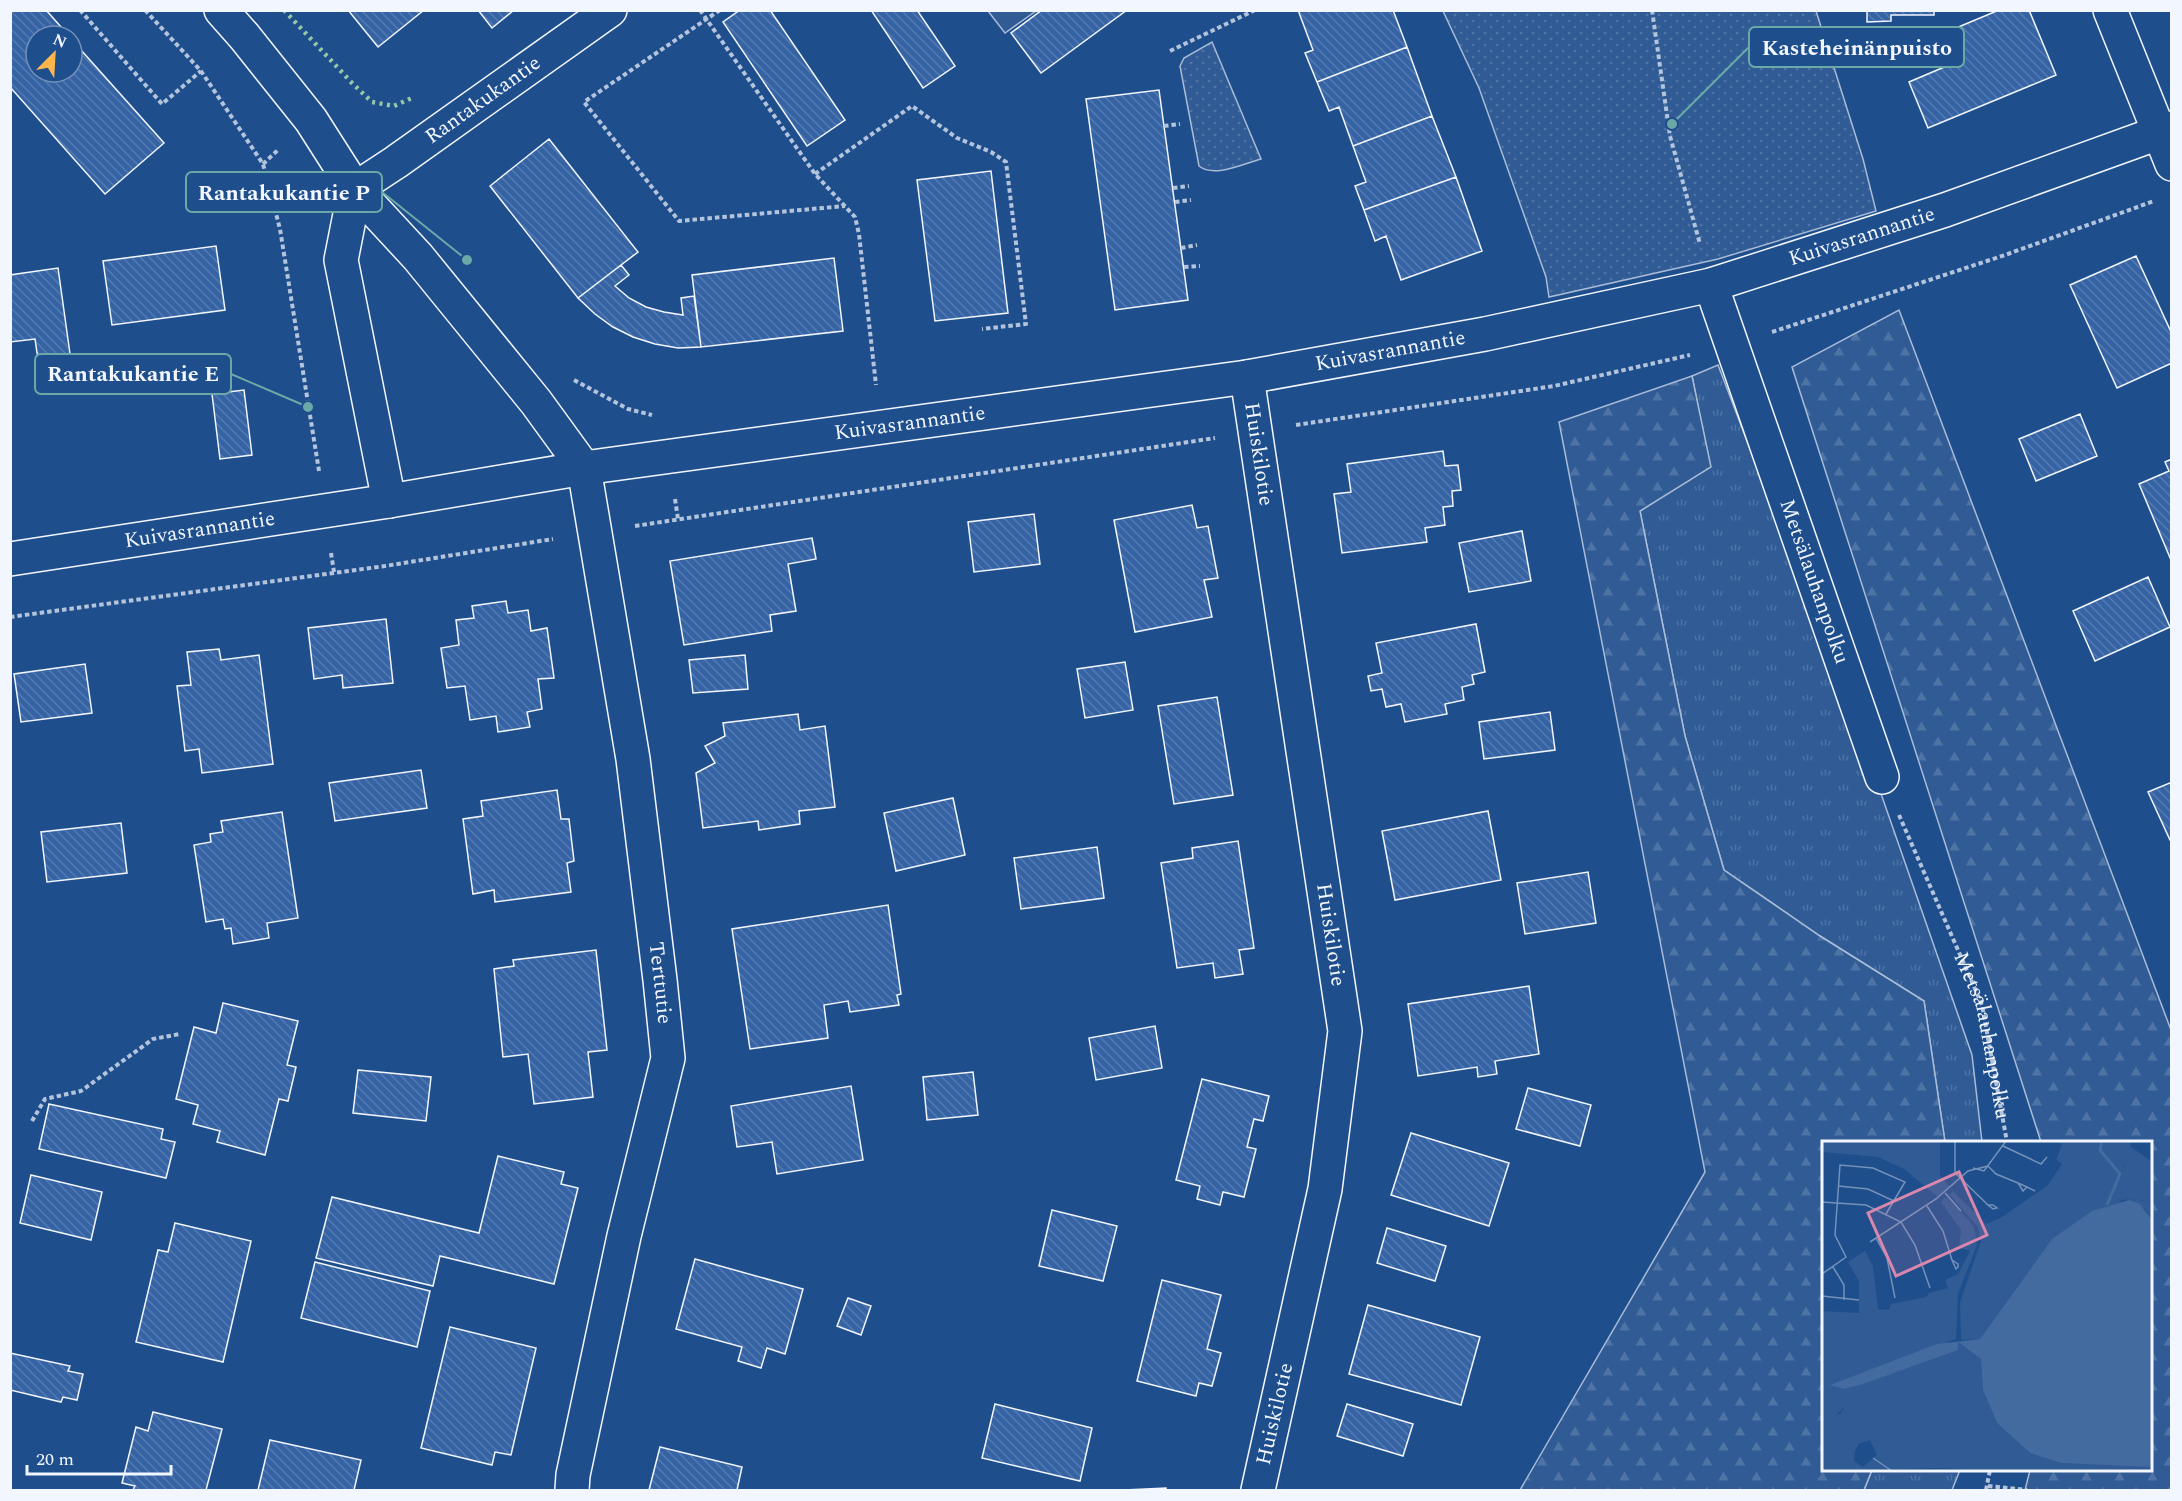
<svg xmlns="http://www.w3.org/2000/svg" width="2182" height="1501" viewBox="0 0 2182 1501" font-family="Spectral,serif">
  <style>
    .grass { fill: url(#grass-tufts); stroke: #a8bbd7; stroke-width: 1.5 }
    .forest { fill: url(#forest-firs); stroke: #a8bbd7; stroke-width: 1.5 }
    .park { fill: url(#park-dots); stroke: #a8bbd7; stroke-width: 1.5 }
    .built { fill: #305b95; stroke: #a8bbd7; stroke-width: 1.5 }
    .building { fill: url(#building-back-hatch); stroke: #f2f6ff; stroke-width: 1.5 }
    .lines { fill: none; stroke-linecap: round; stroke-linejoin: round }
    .minor-casing { stroke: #f2f6ff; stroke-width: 36 }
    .path { stroke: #b3c4dc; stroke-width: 4; stroke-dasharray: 4.5 3; stroke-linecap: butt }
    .minor { stroke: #1f4e8c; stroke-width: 33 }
    .hedge { stroke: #97c8a6; stroke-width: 4.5; stroke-dasharray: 3 4.5; stroke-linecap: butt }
    .labels { text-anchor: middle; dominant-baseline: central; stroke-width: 4.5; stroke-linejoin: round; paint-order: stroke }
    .street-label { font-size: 21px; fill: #f2f6ff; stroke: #1f4e8c }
    .inset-river { fill: none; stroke: #446ba0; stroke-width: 3 }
    .inset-road { fill: none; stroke: #7391ba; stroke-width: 1.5 }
    .view { fill: #da87ad; fill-opacity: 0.15; stroke: #da87ad; stroke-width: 3 }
    .inset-edge { fill: none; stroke: #f2f6ff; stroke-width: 3 }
    .leader { fill: none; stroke: #6aa9a8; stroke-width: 2 }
    .callout-dot { fill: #6aa9a8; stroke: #1f4e8c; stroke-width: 2 }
    .callout { fill: #1f4e8c; stroke: #6aa9a8; stroke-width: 2 }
    .callout-label { font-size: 22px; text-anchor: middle; font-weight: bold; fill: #f2f6ff }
  </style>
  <defs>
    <pattern id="grass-tufts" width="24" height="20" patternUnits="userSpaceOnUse" patternTransform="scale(1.5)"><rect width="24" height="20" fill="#305b95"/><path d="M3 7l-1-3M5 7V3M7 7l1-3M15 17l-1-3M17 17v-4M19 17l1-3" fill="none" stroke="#4e73a5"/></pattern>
    <pattern id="forest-firs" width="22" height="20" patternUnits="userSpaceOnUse" patternTransform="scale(1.5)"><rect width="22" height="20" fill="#305b95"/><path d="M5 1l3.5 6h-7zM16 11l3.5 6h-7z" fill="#4e73a5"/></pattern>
    <pattern id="park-dots" width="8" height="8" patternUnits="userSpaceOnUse" patternTransform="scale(1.5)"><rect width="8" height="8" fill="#305b95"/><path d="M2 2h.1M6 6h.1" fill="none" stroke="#4e73a5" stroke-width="1.8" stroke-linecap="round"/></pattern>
    <pattern id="building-back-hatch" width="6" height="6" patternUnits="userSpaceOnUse" patternTransform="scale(1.5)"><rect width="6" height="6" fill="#3563a3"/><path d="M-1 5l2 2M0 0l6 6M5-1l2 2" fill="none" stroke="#537ab1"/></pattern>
  </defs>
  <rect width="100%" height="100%" fill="#1f4e8c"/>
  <path class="grass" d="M1718,365L1871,765L1972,1055L1982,1142H1945L1924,1001L1820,936L1724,870L1685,736L1640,511L1710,467L1692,376Z
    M1872,1470H1960L1952,1490H1864Z"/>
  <path class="forest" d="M1899,310L2171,1030V1490H2025L2030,1470H2150V1142H2041L1792,367Z
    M1692,376L1711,467L1640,511L1685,736L1724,870L1820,936L1924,1001L1945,1142H1824V1470H1872L1864,1490H1520L1705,1172L1559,422Z"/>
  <path class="park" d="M1443,11H1816L1863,159L1876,211L1718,259L1549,297L1546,277L1479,88Z
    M1212,42L1261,159C1243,164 1214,178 1199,166L1180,66L1184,58Z"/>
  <path class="built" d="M988,11H1036L1005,33Z"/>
  <path class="building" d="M13,10H46L69,36H36V72H72V40L164,143L105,194L10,87V12Z
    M348,10H424L378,47Z
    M478,10H514L492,28Z
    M740,10H770L845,120L807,146L723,22Z
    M871,10H917L955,66L923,88Z
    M1042,10H1127L1041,73L1011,33Z
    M1298,10H1393L1407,47L1317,82L1305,53L1313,50Z
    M1867,10H1934V15H1891V21L1867,22Z
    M1999,10H2029L2056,75L1928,128L1909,82L1949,65L1937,36Z
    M1407,47L1432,116L1353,146L1339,107L1329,111L1317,82Z
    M1159,90L1188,300L1115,310L1086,99Z
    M1432,116L1456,177L1364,210L1355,186L1366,182L1353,146Z
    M549,139L638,252L578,298L490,186Z
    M991,171L1008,313L935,321L917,180Z
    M1456,177L1482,251L1401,280L1386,236L1375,241L1364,210Z
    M216,246L225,310L112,325L103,261Z
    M2136,256L2172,334V363L2117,388L2070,285Z
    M834,258L843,331L701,347L692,275Z
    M621,265L629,275L615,286L629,298L646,307L664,312L683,315L681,298L694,296L701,347L678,348L655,344L633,337L613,327L595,314L578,298Z
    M58,268L72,368L40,373L35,339L10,342V275Z
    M244,390L252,455L220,459L212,394Z
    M2080,414L2097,456L2036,481L2019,439Z
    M1443,451L1445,466L1458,465L1461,490L1452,491L1453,506L1443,507L1445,525L1425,528L1427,542L1342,553L1334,494L1351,492L1347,464Z
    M2172,459V560H2171L2139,484L2169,471L2165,462Z
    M1192,505L1197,528L1208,526L1218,578L1204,580L1212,617L1135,632L1114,520Z
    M1034,514L1040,564L974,572L968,522Z
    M1522,531L1531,581L1469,592L1459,543Z
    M812,538L816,559L788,564L796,611L770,615L772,631L684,645L670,561Z
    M2148,577L2170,627L2095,661L2073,611Z
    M506,601L508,613L528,610L531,631L547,628L554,678L538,679L542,709L527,712L530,727L498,732L496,716L470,720L465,686L447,688L441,648L459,645L456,620L474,618L472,606Z
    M386,619L393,683L343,688L342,675L314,679L308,628Z
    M1476,624L1485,672L1472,675L1474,684L1462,687L1464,700L1445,704L1447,714L1405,722L1401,704L1386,707L1382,689L1371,691L1368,676L1382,673L1376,643Z
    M219,649L221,660L259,655L273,764L202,773L199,749L185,751L177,686L191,685L187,652Z
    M745,655L748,689L693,693L689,660Z
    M1125,662L1133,710L1085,718L1077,669Z
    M85,664L92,713L21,722L14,674Z
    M1217,697L1233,795L1174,804L1158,706Z
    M1550,712L1555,750L1484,759L1479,722Z
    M798,714L800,730L825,726L835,807L799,811L800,824L759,830L758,821L703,828L696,773L715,763L705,746L725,736L723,723Z
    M421,770L427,808L335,821L329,783Z
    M2172,782V840H2170L2148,792Z
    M557,790L561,819H569L574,861L567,863L571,892L495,902L494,890L473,894L463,819L483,816L481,801Z
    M953,798L965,855L896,871L884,813Z
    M1488,811L1501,880L1395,900L1382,831Z
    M282,812L298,918L267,923L269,938L233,944L231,928L225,929L223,919L206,922L194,845L211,842L210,834L223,832L221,821Z
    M121,823L127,873L47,882L41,832Z
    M1238,841L1254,948L1239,950L1243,974L1215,978L1213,963L1177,968L1161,863L1193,858L1192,848Z
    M1097,847L1104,898L1021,909L1014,858Z
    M1588,872L1596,923L1525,934L1517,883Z
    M888,905L901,994L897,995L899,1005L850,1012L848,1001L824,1005L828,1038L750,1049L732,929Z
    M596,950L607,1050L588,1052L593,1097L534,1104L528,1054L503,1057L494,969L514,966L513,960Z
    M1529,986L1539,1054L1495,1061L1497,1074L1478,1077L1477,1067L1418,1076L1408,1004Z
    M223,1003L298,1021L287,1065L296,1067L288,1101L279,1099L265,1155L217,1142L220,1131L193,1124L198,1105L176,1099L194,1027L216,1033Z
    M1155,1026L1162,1068L1096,1080L1089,1038Z
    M358,1070L431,1077L426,1121L353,1113Z
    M973,1072L978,1115L927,1120L923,1077Z
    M1202,1079L1269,1096L1263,1121L1254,1119L1247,1147L1256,1149L1244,1197L1223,1192L1220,1205L1197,1199L1200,1186L1176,1180Z
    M851,1086L863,1160L777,1174L772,1142L737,1147L731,1106Z
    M1528,1088L1591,1105L1580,1146L1516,1129Z
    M49,1104L163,1129L161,1139L175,1142L166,1178L39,1149Z
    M1411,1133L1509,1163L1489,1226L1391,1195Z
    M498,1156L564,1172L561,1184L578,1188L554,1284L440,1256L433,1286L316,1258L332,1197L479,1233Z
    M31,1175L102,1192L91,1240L20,1223Z
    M1052,1210L1117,1226L1103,1281L1039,1266Z
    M175,1223L251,1241L223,1362L136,1342L158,1250L168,1252Z
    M1387,1228L1446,1246L1435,1281L1377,1263Z
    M695,1259L803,1289L785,1354L767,1348L761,1368L738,1361L742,1347L676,1329Z
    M315,1262L430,1291L417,1347L301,1318Z
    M1162,1280L1221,1295L1207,1349L1221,1353L1212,1386L1199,1383L1196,1396L1137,1381Z
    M848,1298L871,1306L861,1335L837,1326Z
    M1368,1305L1480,1337L1461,1405L1349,1374Z
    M450,1327L536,1348L511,1455L495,1452L492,1465L421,1448Z
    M10,1353L70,1366L68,1371L83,1374L77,1400L63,1397L61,1402L10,1390Z
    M995,1404L1092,1428L1080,1481L982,1458Z
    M1347,1404L1413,1424L1403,1456L1337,1436Z
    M153,1412L222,1429L206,1490H133L135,1486L122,1483L136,1427L148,1431Z
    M270,1440L361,1460L354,1490H258Z
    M660,1447L742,1467L737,1490H649Z
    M1166,1488V1490H1124Z"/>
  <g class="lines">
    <defs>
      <g id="minor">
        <path id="s2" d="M221,10L244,36L311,120L355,189L418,257L536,402L584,468L633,759L660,980L668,1058L624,1236L573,1475L572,1490"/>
        <path d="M2110,10L2172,164"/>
        <path d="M355,189L341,260L389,501"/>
        <path id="s3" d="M355,189L396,162L610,10"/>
        <path id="s4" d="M1711,285L1882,777"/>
        <path id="s5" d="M1247,377L1345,1031L1325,1189L1258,1490"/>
        <path id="s6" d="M10,559L389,501L584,468L1247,377L1485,334L1711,285L1945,210L2172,128"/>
      </g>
    </defs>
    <use href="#minor" class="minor-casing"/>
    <g class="path">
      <path d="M80,10L162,104L201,71"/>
      <path d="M145,10L201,71L263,164L280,229L319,471"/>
      <path d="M700,10L815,174L855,217L859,234L876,385"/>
      <path d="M720,10L584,102L679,221L845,206"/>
      <path d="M1652,10L1670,136L1700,244"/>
      <path d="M1170,51L1255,10"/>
      <path d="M1164,126L1180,124"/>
      <path d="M263,164L279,149"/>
      <path d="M815,174L912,106L957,138L991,152L1006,162L1026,324L982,329"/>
      <path d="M1173,188L1189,186"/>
      <path d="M1175,202L1191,200"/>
      <path d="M1181,248L1197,245"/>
      <path d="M1184,267L1200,266"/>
      <path d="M1772,332L2005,255L2154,201"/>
      <path d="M574,380L628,409L652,415"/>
      <path d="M1296,425L1554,386L1690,355"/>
      <path d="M675,499L678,519"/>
      <path d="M635,526L1215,438"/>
      <path d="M331,553L334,572"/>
      <path d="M10,617L385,566L553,539"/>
      <path id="s1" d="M1899,815L1982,1005L2007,1142"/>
      <path d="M32,1121L45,1099L81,1091L153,1039L180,1034"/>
      <path d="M1988,1486L2027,1490"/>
      <path d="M1986,1490L1990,1470"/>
    </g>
    <use href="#minor" class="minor"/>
    <path class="hedge" d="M284,10L352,83L372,102L394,106L414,97"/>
  </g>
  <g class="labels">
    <g class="street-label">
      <text stroke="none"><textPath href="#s3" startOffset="156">Rantakukantie</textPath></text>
      <text stroke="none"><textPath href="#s6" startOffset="1882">Kuivasrannantie</textPath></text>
      <text stroke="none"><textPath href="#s6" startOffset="1396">Kuivasrannantie</textPath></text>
      <text stroke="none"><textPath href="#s6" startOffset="910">Kuivasrannantie</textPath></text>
      <text stroke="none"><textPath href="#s5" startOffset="78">Huiskilotie</textPath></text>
      <text stroke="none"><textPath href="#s6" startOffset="192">Kuivasrannantie</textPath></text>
      <text stroke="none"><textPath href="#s4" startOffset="314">Metsälauhanpolku</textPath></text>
      <text stroke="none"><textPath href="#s5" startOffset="564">Huiskilotie</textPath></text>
      <text stroke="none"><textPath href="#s2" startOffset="1106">Terttutie</textPath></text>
      <text stroke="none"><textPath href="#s1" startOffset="237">Metsälauhanpolku</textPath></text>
      <text transform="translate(1275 1414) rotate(-77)">Huiskilotie</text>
    </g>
  </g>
  <g transform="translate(1822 1141)">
    <rect width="330" height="330" fill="#1f4e8c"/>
    <path d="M306,17L330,24V61L302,57L286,60ZM124,56L148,80L152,87L155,104L145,78L134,77Z" fill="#305b95"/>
    <path d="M235,0H310L308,5L330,21L327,24L306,17L286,59L302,57L330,61V79L323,68L303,58L230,98L158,198L139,199L138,161L159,100L156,86L128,54L131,50L164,83L180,76L226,44L240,23L234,19L240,4ZM124,56L134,76L145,78L155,104L136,153L134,198L17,241L22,248L105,220L136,201L159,218L161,249L175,282L208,312L239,322L328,325L330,330H205L198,326L162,330L120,327L0,330V276L18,273L24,265V254L0,258V170L37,172V140L26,121L43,110L51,125L56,168L67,169L69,163L104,156L107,152L126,147L123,139L136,133L148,110L137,107L139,89L119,61ZM48,299L55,314L41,326L32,320L33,310L37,303Z" fill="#305b95" fill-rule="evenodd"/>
    <path d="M17,252L24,254V265L12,276H0V258Z" fill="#305b95"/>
    <path d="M0,0H118V35L128,46L116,56L82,28L56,16L0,11ZM246,0H266L249,27L246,25Z" fill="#305b95"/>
    <path d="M177,316H187L205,330H162L167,318Z" fill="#305b95"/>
    <path d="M307,59L318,63L330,79V326L239,322L208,312L175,282L161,249L159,218L136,201V209L41,243L22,248L8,244L115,203L158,198L230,98L270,70Z" fill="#446ba0"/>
    <path class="inset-river" d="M280,0L278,9L298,33L285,64"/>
    <path class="inset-road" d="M133,0V32L166,64M181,5L219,23L225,16M166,25L174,33L196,42M151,27L162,30L184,0M16,45L46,48L72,60M205,46L201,50L196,42L205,46L213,50M123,52L139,70M0,61L44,64L79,81L93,104L108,147M166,64H171L175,67L171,68ZM105,65L121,90L130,119M54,97L65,117L73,157M48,101L114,58L146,30L166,25M130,119L136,123V126L134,128ZM11,126L22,144V159M0,133L24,116L13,94L18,24L51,27L83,41L64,73M0,155L37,159M51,317L70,330"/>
    <path class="view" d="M137,31L165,94L74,135L46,72Z"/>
    <rect width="330" height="330" class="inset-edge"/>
  </g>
  <path class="leader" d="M1672 124L1749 47M467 260L382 192M308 407L231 374"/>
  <g class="callout-dot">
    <circle cx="1672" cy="124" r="6"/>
    <circle cx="467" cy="260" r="6"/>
    <circle cx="308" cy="407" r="6"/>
  </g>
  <g class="callout">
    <rect x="1749" y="27" width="215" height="40" rx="6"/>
    <rect x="186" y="172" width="196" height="40" rx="6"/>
    <rect x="35" y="354" width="196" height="40" rx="6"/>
  </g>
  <g class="callout-label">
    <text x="1857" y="55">Kasteheinänpuisto</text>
    <text x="284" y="200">Rantakukantie P</text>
    <text x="133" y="381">Rantakukantie E</text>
  </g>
  <rect width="2182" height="1501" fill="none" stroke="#f2f6ff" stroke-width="24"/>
  <g transform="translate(54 54) rotate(24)"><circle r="28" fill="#1f4e8c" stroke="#7391ba" stroke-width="1.5"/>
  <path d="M0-4.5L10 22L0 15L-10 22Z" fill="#ffb74d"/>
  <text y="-9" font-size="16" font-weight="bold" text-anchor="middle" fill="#f2f6ff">N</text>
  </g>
  <path d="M27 1465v9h144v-9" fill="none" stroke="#f2f6ff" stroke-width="3"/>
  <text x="36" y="1465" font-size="18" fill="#f2f6ff" stroke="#1f4e8c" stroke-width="4.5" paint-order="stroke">20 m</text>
</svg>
